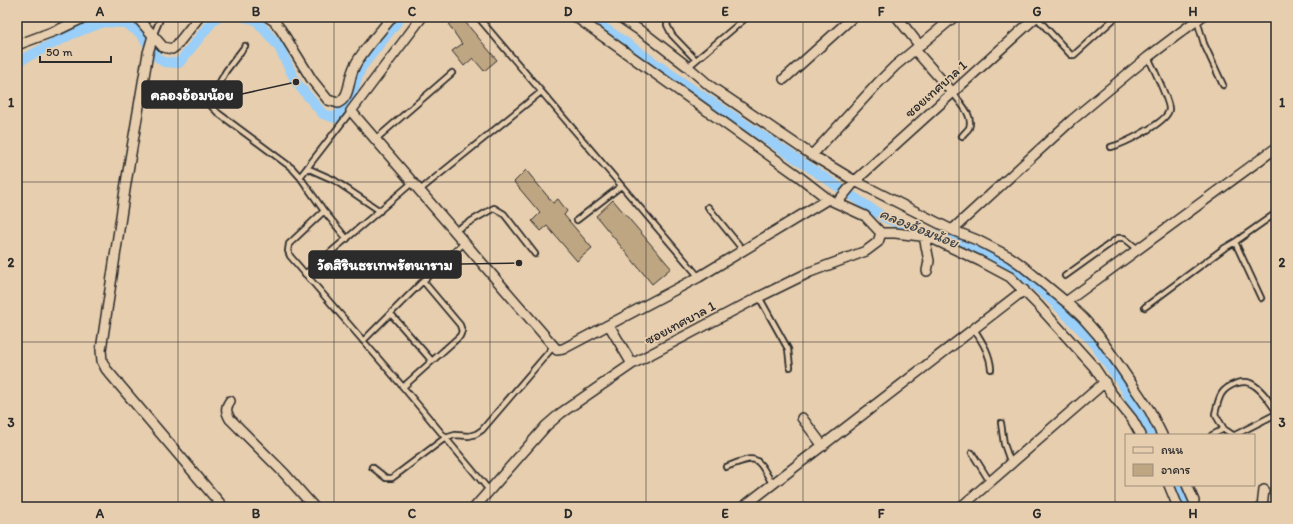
<svg xmlns="http://www.w3.org/2000/svg" width="1293" height="524" viewBox="0 0 1293 524" font-family="Itim,'Playpen Sans Thai',sans-serif">
  <style>
    .lines { fill: none; stroke-linecap: round; stroke-linejoin: round }
    .canal { stroke: #99cff8; stroke-width: 10 }
    .building { fill: #bea683; stroke: #2b2b2b }
    .service-casing { stroke: #2b2b2b; stroke-width: 8 }
    .minor-casing { stroke: #2b2b2b; stroke-width: 12 }
    .service { stroke: #e7ceaf; stroke-width: 4.5 }
    .minor { stroke: #e7ceaf; stroke-width: 9 }
    .grid { fill: none; stroke: #2b2b2b; stroke-width: 1; stroke-opacity: 0.55 }
    .labels { text-anchor: middle; dominant-baseline: central; stroke-width: 3.5; stroke-linejoin: round; paint-order: stroke }
    .street-label { font-size: 14px; fill: #2b2b2b; stroke: #e7ceaf }
    .water-label { font-size: 15px; font-style: italic; fill: #3c444a; stroke: #e7ceaf }
    .leader { fill: none; stroke: #2b2b2b; stroke-width: 1.5 }
    .callout-dot { fill: #2b2b2b; stroke: #e7ceaf; stroke-width: 1.5 }
    .callout { fill: #2b2b2b; stroke: #2b2b2b; stroke-width: 1.5 }
    .callout-label { font-size: 15px; text-anchor: middle; font-weight: bold; fill: #fff }
    .neatline { fill: none; stroke: #2b2b2b; stroke-width: 1.5 }
    .grid-label { font-size: 13px; text-anchor: middle; font-weight: bold; fill: #2b2b2b }
  </style>
  <rect width="100%" height="100%" fill="#e7ceaf"/>
  <filter id="ink" filterUnits="userSpaceOnUse"><feTurbulence type="fractalNoise" baseFrequency=".025" numOctaves="2"/><feDisplacementMap in="SourceGraphic" scale="8" xChannelSelector="R" yChannelSelector="G"/><feConvolveMatrix kernelMatrix="1 2 1 2 8 2 1 2 1" color-interpolation-filters="sRGB"/></filter>
  <g filter="url(#ink)">
    <g class="lines">
      <path class="canal" d="M243,17L256,20L279,47L296,82L323,114L335,118L348,104L361,68L401,17
        M589,17L692,89L885,218L909,227L957,243L1017,270L1055,303L1092,341L1124,387L1150,435
        M17,60L23,59L72,34L104,22L125,23L141,34L157,57L164,62L179,63L212,22L219,17
        M1177,485L1186,507"/>
    </g>
    <path class="building" d="M457,17H461L497,60L484,71L473,58L464,66L452,51L462,44L449,25Z
      M526,170L553,203L558,199L567,211L564,215L592,248L577,261L547,226L541,231L532,221L540,213L514,182Z
      M613,200L671,268L652,284L596,216Z"/>
    <g class="lines">
      <defs>
        <path id="service" d="M478,17L699,277
          M669,17L667,25L672,35L696,60
          M1036,17L1071,55H1074L1116,17
          M1197,20L1204,44L1223,85
          M153,36L161,17
          M245,46L226,71L209,102L211,106L218,113L292,168L300,177L324,211L289,244L288,251L290,256L403,387L489,490
          M688,67L747,17
          M953,93C959,102 974,115 969,128C967,131 964,133 962,136
          M376,139L452,73
          M1111,147C1123,144 1169,122 1169,109C1169,101 1153,67 1148,57
          M307,168L334,180L380,211
          M300,177L351,111
          M420,190L541,92
          M708,207L743,250
          M324,211L347,239
          M577,220L621,186
          M454,231L494,208L504,214L535,254
          M305,274L413,182
          M1065,276L1118,238H1124L1139,250
          M759,297L788,349L790,367
          M1261,298L1235,242L1276,213
          M1145,307L1223,249L1235,242
          M391,314L432,361
          M974,329C982,342 990,353 991,369
          M363,341L423,281L464,243
          M403,387L460,336L462,331L460,325L423,281
          M1001,423L1004,444L1011,464
          M1212,435L1224,429
          M1233,435L1224,429L1215,414C1219,397 1220,389 1237,383C1241,382 1246,381 1250,383C1261,388 1269,401 1276,411
          M1235,435L1276,414
          M972,453L990,482
          M372,467L386,478H392L445,438L455,435L469,436L476,434L482,430L553,347
          M726,467C759,454 756,456 773,485"/>
        <path id="minor" d="M137,17L163,47L172,49L176,46L199,17
          M268,17L274,21L281,30L312,80L328,100L338,103C350,97 348,82 353,70C358,55 382,30 392,17
          M422,17L351,111L557,350L563,349L699,277L828,199
          M620,17L648,36L688,67L710,86L812,155L855,181L952,230L977,240L1010,257L1020,264L1066,302L1083,318L1098,335L1121,368L1150,411L1162,435
          M897,17L920,46
          M153,36L148,53L126,183L101,350L102,361L106,369L223,507
          M17,45L60,29L85,17
          M915,50L953,93
          M784,79L853,17
          M812,155L878,83L895,66L954,17
          M837,203L855,181L1036,17
          M952,230L1072,120L1148,57L1201,17
          M881,233H895L929,237L980,261L1010,277L1038,305L1094,367L1112,394L1132,419L1141,435
          M924,236L929,261L927,271
          M1066,302L1276,148
          M609,325L632,364
          M230,401C225,408 226,412 230,419L284,473L314,507
          M802,418L823,446
          M1169,485L1178,507
          M1187,485L1194,501
          M475,507L546,426L561,413L632,364L759,297L810,272L866,251L878,242L881,233L865,216L828,199L797,175L576,17
          M743,507L1024,290
          M961,507L1105,382
          M1262,507L1264,490"/>
      </defs>
      <use href="#service" class="service-casing"/>
      <use href="#minor" class="minor-casing"/>
      <use href="#service" class="service"/>
      <use href="#minor" class="minor"/>
    </g>
  </g>
  <path class="grid" d="M178,17V507M334,17V507M490,17V507M646,17V507M803,17V507M959,17V507M1115,17V507M17,182H1276M17,342H1276"/>
  <g class="labels">
    <g class="street-label">
      <text transform="translate(936 89) rotate(-42)">ซอยเทศบาล 1</text>
      <text transform="translate(680 323) rotate(-28)">ซอยเทศบาล 1</text>
    </g>
    <g class="water-label">
      <text transform="translate(919 228) rotate(22)">คลองอ้อมน้อย</text>
    </g>
  </g>
  <path class="leader" d="M296 82L242 94M519 263L461 264"/>
  <g class="callout-dot">
    <circle cx="296" cy="82" r="4"/>
    <circle cx="519" cy="263" r="4"/>
  </g>
  <g class="callout">
    <rect x="142" y="81" width="100" height="27" rx="4"/>
    <rect x="309" y="251" width="152" height="27" rx="4"/>
  </g>
  <g class="callout-label">
    <text x="192" y="100">คลองอ้อมน้อย</text>
    <text x="385" y="270">วัดสิรินธรเทพรัตนาราม</text>
  </g>
  <rect width="1293" height="524" fill="none" stroke="#e7ceaf" stroke-width="44"/>
  <rect x="1125" y="434" width="130" height="52" fill="#e7ceaf" stroke="#9c8d7a"/>
  <rect x="1133" y="447" width="20" height="6" fill="#e7ceaf" stroke="#9c8d7a"/>
  <text x="1161" y="454" font-size="12" fill="#2b2b2b">ถนน</text>
  <rect x="1133" y="464" width="20" height="12" fill="#bea683" stroke="#9c8d7a"/>
  <text x="1161" y="474" font-size="12" fill="#2b2b2b">อาคาร</text>
  <path d="M40 56v6h71v-6" fill="none" stroke="#2b2b2b" stroke-width="2"/>
  <text x="46" y="56" font-size="12" fill="#2b2b2b" stroke="#e7ceaf" stroke-width="3" paint-order="stroke">50 m</text>
  <rect x="22" y="22" width="1249" height="480" class="neatline"/>
  <g class="grid-label">
    <text x="100" y="16">A</text>
    <text x="256" y="16">B</text>
    <text x="412" y="16">C</text>
    <text x="568" y="16">D</text>
    <text x="725" y="16">E</text>
    <text x="881" y="16">F</text>
    <text x="1037" y="16">G</text>
    <text x="1193" y="16">H</text>
    <text x="11" y="107">1</text>
    <text x="1282" y="107">1</text>
    <text x="11" y="267">2</text>
    <text x="1282" y="267">2</text>
    <text x="11" y="427">3</text>
    <text x="1282" y="427">3</text>
    <text x="100" y="518">A</text>
    <text x="256" y="518">B</text>
    <text x="412" y="518">C</text>
    <text x="568" y="518">D</text>
    <text x="725" y="518">E</text>
    <text x="881" y="518">F</text>
    <text x="1037" y="518">G</text>
    <text x="1193" y="518">H</text>
  </g>
</svg>
